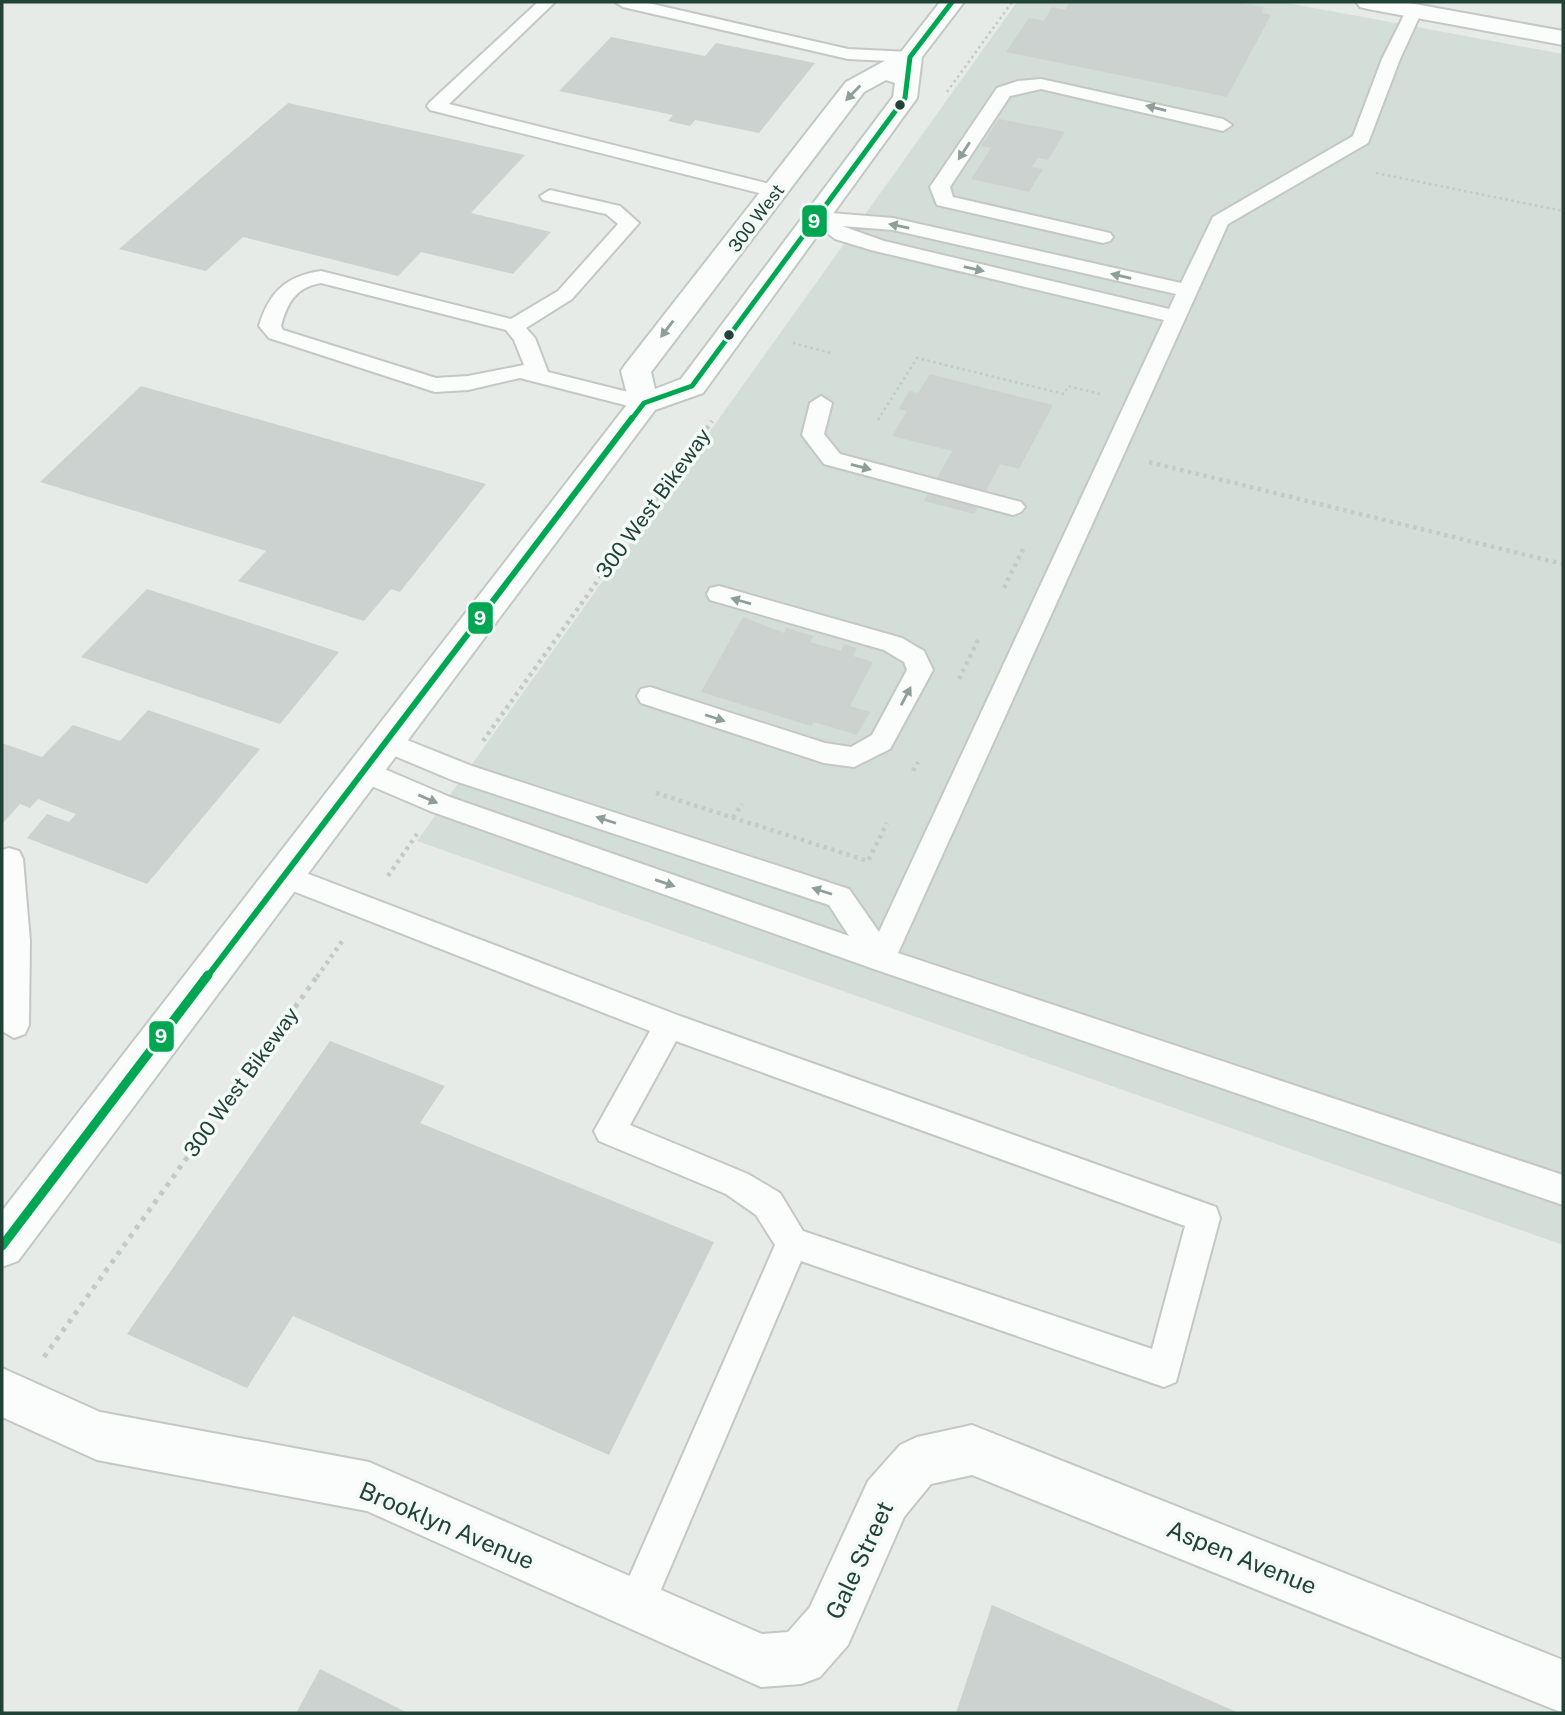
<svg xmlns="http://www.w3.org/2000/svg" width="1565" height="1715" viewBox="0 0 1565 1715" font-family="'Public Sans',sans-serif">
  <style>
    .built { fill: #d3ded8 }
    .building { fill: #ccd2d0 }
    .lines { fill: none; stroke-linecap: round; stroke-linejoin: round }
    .lane-casing { stroke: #c3c8c5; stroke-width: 4 }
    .street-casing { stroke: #c3c8c5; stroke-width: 4 }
    .secondary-casing { stroke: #c1c9c5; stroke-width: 4 }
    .path-far2 { stroke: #c1cbc7; stroke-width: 2.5; stroke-dasharray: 2.5 3.5; stroke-linecap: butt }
    .path-far1 { stroke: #c1cbc7; stroke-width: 4.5; stroke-dasharray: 3.5 4.5; stroke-linecap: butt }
    .path { stroke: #c1cbc7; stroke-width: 5; stroke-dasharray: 4.5 6; stroke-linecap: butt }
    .lane { fill: #fbfcfc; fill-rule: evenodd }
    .street { fill: #fbfcfc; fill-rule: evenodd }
    .secondary { fill: #fbfcfc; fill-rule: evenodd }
    .bus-1-far2-casing { stroke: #f4faf7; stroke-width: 9 }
    .bus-1-far1-casing { stroke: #f4faf7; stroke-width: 10 }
    .bus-1-casing { stroke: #f4faf7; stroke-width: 14 }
    .bus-1-far2 { stroke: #00a651; stroke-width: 5 }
    .bus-1-far1 { stroke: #00a651; stroke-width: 6 }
    .bus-1 { stroke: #00a651; stroke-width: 9 }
    .oneway { fill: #8e9f9a }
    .bus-dot { fill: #204237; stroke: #f4faf7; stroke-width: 2.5 }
    .labels { text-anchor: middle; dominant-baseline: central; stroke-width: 7; stroke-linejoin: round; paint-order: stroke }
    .far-street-label { font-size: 18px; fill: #204237; stroke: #f4faf7 }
    .street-label { font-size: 21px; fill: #204237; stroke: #f4faf7 }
    .near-street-label { font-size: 24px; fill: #204237; stroke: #f4faf7 }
    .line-badge { stroke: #f4faf7; stroke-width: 2.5 }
    .badge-label { font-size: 19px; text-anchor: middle; font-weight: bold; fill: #fff }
  </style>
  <rect width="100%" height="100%" fill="#e6ebe8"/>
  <path class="built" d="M1017,2H1282L1563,54V1245L417,841Z"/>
  <path class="building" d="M1070,2H1236L1264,7L1262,13L1271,15L1227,97L1006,52L1029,18L1044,21L1052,7L1065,10Z
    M611,37L705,56L716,43L815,63L759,133L695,120L690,126L668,121L673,115L559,91Z
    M288,103L525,155L471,213L551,232L513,274L421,252L398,276L243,237L206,271L119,249Z
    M999,119L1065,132L1048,160L1038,158L1032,167L1043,169L1029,192L971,179L991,148L981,146Z
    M930,374L1053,405L1019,469L1000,464L974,514L924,501L952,451L892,436L907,411L899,409L909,391L918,393Z
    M141,386L486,484L400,592L391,589L364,621L238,581L266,551L40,482Z
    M147,589L339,652L280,724L81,657Z
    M743,617L784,633L786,628L814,636L810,642L841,651L844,644L857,648L853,656L873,662L850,706L870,712L857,735L814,722L811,726L701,692Z
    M148,710L260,749L147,884L27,838L47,814L69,822L76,814L38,799L30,808L20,804L2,824V743L42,757L73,725L120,741Z
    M330,1041L445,1086L420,1123L714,1242L609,1455L293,1316L247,1388L127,1334Z
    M992,1605L1239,1713H956Z
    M320,1669L408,1713H296Z"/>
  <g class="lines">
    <defs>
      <path id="lane" d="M538,2H555L449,104L782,187L785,191L782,195L775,197L430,110L427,106L430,102Z
        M615,2H644L848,49L910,52L919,57L910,62L848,59L623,7Z
        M1414,6L1422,11L1400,59L1368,143L1228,224L898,953L1563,1175V1205L871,968L430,811L355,779L352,772L355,765L365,762L375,765L450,797L849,936L829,905L452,780L378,749L374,742L378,735L387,732L472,766L849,889L879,932L1164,320L871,250L835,239L808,218L818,212L893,218L1181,283L1213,217L1353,136L1382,59L1406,11ZM842,226L893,230L1176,294L1169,309L884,241Z
        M1041,79L1223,119L1232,125L1223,131L1041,89L1010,96L950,187L953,197L1110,233L1113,237L1110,241L1103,243L937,205L930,187L997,88L1018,81Z
        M550,190L620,206L639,223L572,299L526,328L535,338L548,372L652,398L655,403L652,408L644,410L520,378L468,390L435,392L269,338L259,326C269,292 286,276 321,271L511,319L558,291L618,224L606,214L543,200L540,196ZM321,283L506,330L514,340L524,365L468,376L436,378L283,330L281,326C287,303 296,287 321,283Z
        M821,396L832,403L824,434L840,454L1021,502L1025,507L1021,512L1013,515L824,464L802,435L810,403Z
        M719,586L902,638L924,651L933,670L890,749L854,767L824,763L641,703L637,696L641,689L650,687L825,743L851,747L872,735L907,670L904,662L884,650L710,600L707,594L710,588Z
        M9,848L19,851L23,859L30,941L29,1025L25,1034L14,1038L2,1031V850Z
        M285,865L680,1016L1216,1207L1220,1218L1176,1382L1164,1387L801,1261L648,1620L635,1626L622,1620L616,1607L775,1245L756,1215L726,1194L599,1141L594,1131L650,1031L275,884L271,876L275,868ZM676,1041L1185,1226L1152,1349L803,1231L780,1193L748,1174L630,1125Z"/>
      <path id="street" d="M1356,2H1404L1563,31V45L1368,9L1360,7Z
        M2,1368L100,1412L369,1462L762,1634L788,1632L810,1607L868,1481L900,1445L917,1437L972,1425L1563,1660V1713L972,1475L931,1484L904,1517L848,1645L820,1677L801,1684L761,1687L367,1511L97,1460L2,1417Z"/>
      <path id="secondary" d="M940,2H964L922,57L917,98L703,393L655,410L18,1261L2,1267V1211L629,402L621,371L625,365L846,82L901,52ZM886,80L895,83L893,97L681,379L655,389L651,372L864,92Z"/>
    </defs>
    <use href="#lane" class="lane-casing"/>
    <use href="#street" class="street-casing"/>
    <use href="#secondary" class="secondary-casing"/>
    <path class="path-far2" d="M947,92L1012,2
      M1376,173L1563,211
      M793,343L831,353
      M878,420L917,358L1064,394L1068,386L1100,394"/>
    <path class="path-far1" d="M1149,462L1563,564
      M1004,588L1024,547
      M959,679L980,636
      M483,741L712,421
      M913,771L918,762
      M656,793L868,861L887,823
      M733,818L742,804
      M388,876L417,834
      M317,977L343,940"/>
    <path class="path" d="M44,1357L318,975"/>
    <use href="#lane" class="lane"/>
    <use href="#street" class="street"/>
    <use href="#secondary" class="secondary"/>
    <defs>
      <path id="bus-1-far2" d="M631,420L644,403L692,386L905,98L910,57L952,2"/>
      <path id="bus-1-far1" d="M207,977L632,418"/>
      <path id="bus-1" d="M2,1246L208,975"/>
    </defs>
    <use href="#bus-1-far2" class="bus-1-far2-casing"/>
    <use href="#bus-1-far1" class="bus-1-far1-casing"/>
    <use href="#bus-1" class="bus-1-casing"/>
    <use href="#bus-1-far2" class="bus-1-far2"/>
    <use href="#bus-1-far1" class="bus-1-far1"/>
    <use href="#bus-1" class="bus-1"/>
  </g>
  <defs><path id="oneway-solid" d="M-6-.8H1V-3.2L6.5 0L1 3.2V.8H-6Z" transform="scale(1.75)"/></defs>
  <g class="oneway">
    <use href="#oneway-solid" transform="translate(853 93) rotate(134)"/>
    <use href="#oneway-solid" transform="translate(1156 108) rotate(-166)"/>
    <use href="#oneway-solid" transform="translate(964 151) rotate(123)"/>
    <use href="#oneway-solid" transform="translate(899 226) rotate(-168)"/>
    <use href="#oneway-solid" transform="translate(974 269) rotate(13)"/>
    <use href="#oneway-solid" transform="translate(1121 276) rotate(-167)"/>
    <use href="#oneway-solid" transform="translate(667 329) rotate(127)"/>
    <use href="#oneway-solid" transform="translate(861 467) rotate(15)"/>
    <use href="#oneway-solid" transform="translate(741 601) rotate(-164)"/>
    <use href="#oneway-solid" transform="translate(906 696) rotate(-62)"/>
    <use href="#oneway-solid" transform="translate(715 718) rotate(18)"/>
    <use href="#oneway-solid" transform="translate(428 799) rotate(23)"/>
    <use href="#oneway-solid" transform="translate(606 820) rotate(-162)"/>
    <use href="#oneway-solid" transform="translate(665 883) rotate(19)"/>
    <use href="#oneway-solid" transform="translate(822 891) rotate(-162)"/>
  </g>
  <g class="bus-dot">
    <circle cx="900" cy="105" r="6"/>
    <circle cx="729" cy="335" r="6"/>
  </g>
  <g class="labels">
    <g class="far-street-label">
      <text transform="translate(756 218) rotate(-53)">300 West</text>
    </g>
    <g class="street-label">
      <text transform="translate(653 503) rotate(-54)">300 West Bikeway</text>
      <text transform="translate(241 1082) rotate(-54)">300 West Bikeway</text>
    </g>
    <g class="near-street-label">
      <text transform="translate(447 1525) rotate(23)">Brooklyn Avenue</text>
      <text transform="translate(1242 1557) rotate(22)">Aspen Avenue</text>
      <text transform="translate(859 1560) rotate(-65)">Gale Street</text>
    </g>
  </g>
  <g class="line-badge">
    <rect x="801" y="204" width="27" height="34" rx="7" fill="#00a651"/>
    <rect x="467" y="601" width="27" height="34" rx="7" fill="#00a651"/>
    <rect x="148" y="1020" width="27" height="33" rx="7" fill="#00a651"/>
  </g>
  <g class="badge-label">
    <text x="814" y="228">9</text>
    <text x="480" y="625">9</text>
    <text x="161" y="1043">9</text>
  </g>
  <rect width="1565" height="1715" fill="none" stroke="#204237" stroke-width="7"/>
</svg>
